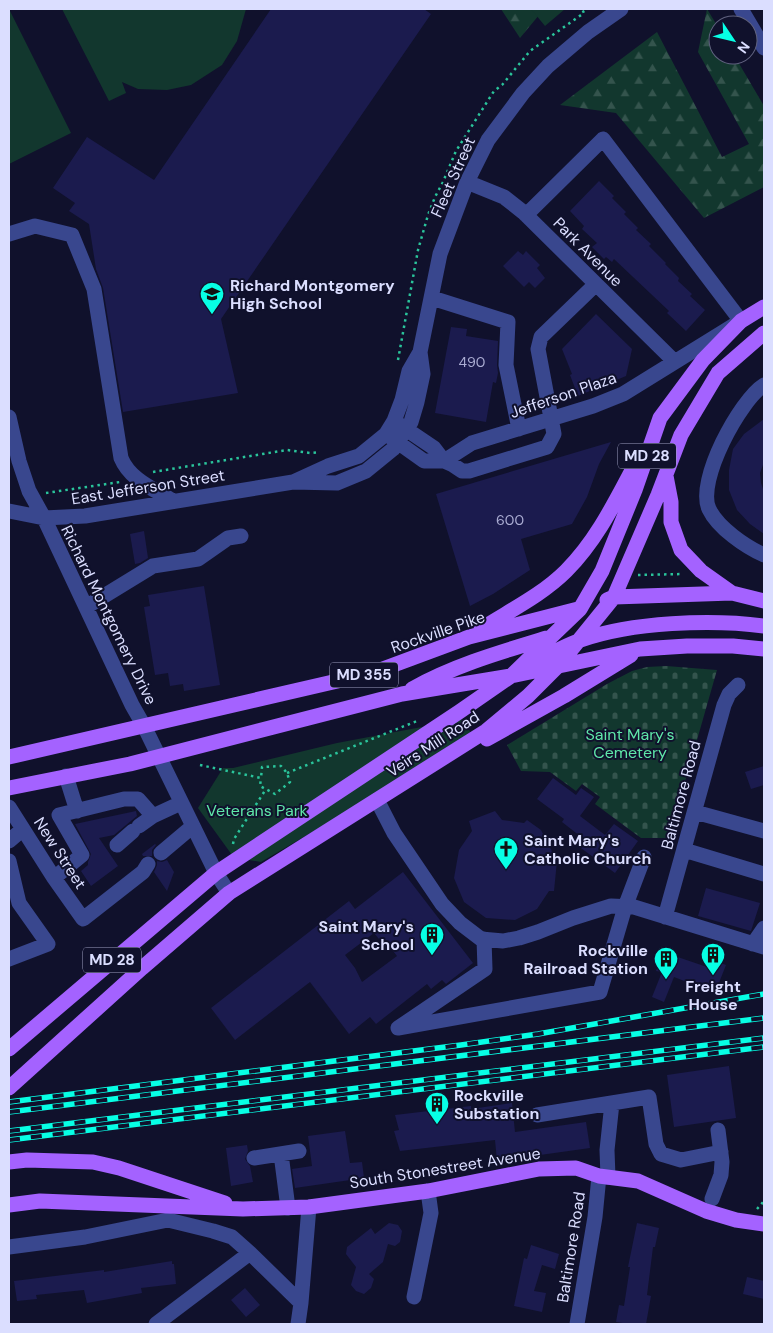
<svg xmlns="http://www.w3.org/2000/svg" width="773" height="1333" viewBox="0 0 773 1333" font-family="'DM Sans',sans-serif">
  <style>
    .forest { fill: url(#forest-firs) }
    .cemetery { fill: url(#cemetery-stones) }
    .park { fill: #12372e }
    .building { fill: #1b1b4e; fill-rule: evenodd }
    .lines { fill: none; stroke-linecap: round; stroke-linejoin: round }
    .path { stroke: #2ac49b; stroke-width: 2.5; stroke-dasharray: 2.5 4; stroke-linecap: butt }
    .minor { stroke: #39478e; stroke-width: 15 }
    .major { stroke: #a462ff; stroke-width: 15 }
    .rail-casing { stroke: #07ffe5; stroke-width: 5.5 }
    .rail { stroke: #10112c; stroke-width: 4; stroke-dasharray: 11; stroke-linecap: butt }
    .labels { text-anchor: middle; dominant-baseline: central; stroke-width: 4; stroke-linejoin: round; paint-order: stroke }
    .number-label { font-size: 14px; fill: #abadd3 }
    .shield { fill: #10112c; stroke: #9ea0c0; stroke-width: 1 }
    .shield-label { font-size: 15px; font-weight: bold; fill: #dbdeff }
    .street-label { font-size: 16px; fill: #dbdeff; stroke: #10112c }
    .poi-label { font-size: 16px; font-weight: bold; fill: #dbdeff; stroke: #10112c; text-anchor: start }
    .park-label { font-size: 16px; fill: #5fe7a9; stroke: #10112c }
  </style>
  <defs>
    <pattern id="forest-firs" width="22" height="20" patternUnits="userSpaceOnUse" patternTransform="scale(1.25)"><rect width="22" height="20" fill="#12372e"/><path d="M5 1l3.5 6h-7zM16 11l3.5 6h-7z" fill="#34544d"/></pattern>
    <pattern id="cemetery-stones" width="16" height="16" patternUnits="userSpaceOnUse" patternTransform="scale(1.25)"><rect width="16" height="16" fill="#12372e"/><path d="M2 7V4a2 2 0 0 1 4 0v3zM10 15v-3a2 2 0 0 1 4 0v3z" fill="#34544d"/></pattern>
  </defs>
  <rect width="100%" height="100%" fill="#10112c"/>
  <path class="forest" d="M501,9H544L520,38Z
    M707,9L718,27V55H734L764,106V187L704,218L616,113L560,105L657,32L722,157L749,144L698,52Z"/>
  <path class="cemetery" d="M666,666L717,670L669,838H641L595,804L600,797L582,784L576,791L550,772L521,771L507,745L607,684L632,671L647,667Z"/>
  <path class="park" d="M9,9L71,133L9,164Z
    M62,9H246L237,41L222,65L191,85L167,90L138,89L122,82L126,93L109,101Z
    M531,9H565L545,26Z
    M464,719L471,734L379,793L261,862L231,857L232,855L198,808L223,768H233L337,743Z"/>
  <path class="building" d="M271,9H424L431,14L221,319L238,393L123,412L103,288L96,269L89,224L69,211L75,203L53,188L87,137L154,180Z
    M599,181L614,196L612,198L626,212L624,214L638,228L636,230L651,244L649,246L666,263L665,264L679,278L678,281L692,294L690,296L705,310L686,331L667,313L669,311L614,259L612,262L606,257L604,259L592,247L597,243L582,229L584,226L570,211Z
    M518,251L523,255L526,251L540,265L537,268L545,278L535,288L529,282L524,287L503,266Z
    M596,314L632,349L626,376L578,396L570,375L572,374L562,349Z
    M451,327L467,329L466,336L498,341L497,365L498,373L496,383L493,382L486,422L435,413Z
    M764,419V462L760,473L761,483L764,492V534L750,524L737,510L729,490V470L733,449L744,434Z
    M611,442L599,464L587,497L572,524L521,539L530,570L493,594L470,606L436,494Z
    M144,531L148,558L140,563L135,564L130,534Z
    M204,586L220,685L184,691L183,684L170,686L168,673L155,675L144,607L150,606L148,595Z
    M764,766V785L751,789L745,772Z
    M553,778L576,795L581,788L594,797L580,816L605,835L614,824L638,841L615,873L574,843L580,836L562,822L564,819L537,799Z
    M136,811L137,816L114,835L99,838L118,866L91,886L81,871L88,865V862L91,854L75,824Z
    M495,811L502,820L524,823L527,820L541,830L557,861L554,891H549L537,909L515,920L486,918L464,902L454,878L459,850L472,831L469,821Z
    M155,844L156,845L152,850V856H143L142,854Z
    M167,860L174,872L167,891L154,872L157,865V861L162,862Z
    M403,872L473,963L446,984L442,980L431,989L427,984L376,1024L370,1017L349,1034L310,982L235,1040L211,1008L349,901L355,909ZM374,933L379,939L382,937L397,956L362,982L355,968L345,955Z
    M706,888L760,903L751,931L698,916Z
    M663,952L707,967L710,959L726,965L715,993L674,977L664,1002L652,997L662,972L656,971Z
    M729,1066L736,1118L674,1127L667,1075Z
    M512,1103L515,1132L586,1122L590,1148L497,1161L495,1140L400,1151L394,1131L399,1130L395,1115L471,1106V1109Z
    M345,1131L350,1163L362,1162L364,1178L295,1188L292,1169L312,1166L308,1136Z
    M247,1145L248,1151L245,1159L250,1166L253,1182L231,1186L226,1148Z
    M389,1223L398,1225L402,1231L400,1242L395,1246L388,1244L383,1262L369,1274L374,1279L371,1288L364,1294L356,1291L351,1285L356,1267L346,1254L347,1247L371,1228L375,1234Z
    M637,1223L659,1228L655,1247H653L647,1295L651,1296L646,1324H629L616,1322L619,1305L624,1306L630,1267H628Z
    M531,1245L559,1254L555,1269L542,1265L534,1291L546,1293L542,1312L514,1306L524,1258L527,1259Z
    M172,1261V1264H174L176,1284L141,1288L142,1293L87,1303L84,1290L36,1295L37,1299L17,1301L14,1281L104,1270V1272Z
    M747,1277L764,1281V1299L743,1294Z
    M245,1288L260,1305L246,1317L231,1300Z"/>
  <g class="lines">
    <path class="path" d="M398,360L418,250L428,215L435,197L443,182L456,151L494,91L502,85L530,51L584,13L582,9
      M153,472L287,450L310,453L320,452
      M46,493L120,482
      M638,575L683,574
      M200,765L261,778L262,767L281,766L287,773L290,782L275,794L260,786L261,778
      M287,773L417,721
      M233,844L234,839L266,789
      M757,1209L764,1201"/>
    <path class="minor" d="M741,9L764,48
      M467,182L504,197L523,212L674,361
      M9,234L35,226L72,235L94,289L121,458C130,480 154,489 173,501
      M432,298L508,322L506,365L519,429
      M764,385C740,400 696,481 709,509C718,528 746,547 764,555
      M9,417L19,461L29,491L44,518L132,705L144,726L216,873L229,893
      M397,423L434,448L444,461
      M386,434L424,461H444L472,443L593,406L623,394L741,321L603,139L526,215
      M444,461L453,465L462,471H469L547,447L554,434L538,349L541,337L596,284
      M293,482L328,466L359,456L386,434L394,421L402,400L409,371L420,352L440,254L467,182L488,140L523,93L548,66L588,32L621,9
      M9,511L44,518L85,516L293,482L337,483L366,471L393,449L411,422L417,402L423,374L420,352
      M86,607L153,566L198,559L228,538L241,536
      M66,776L77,811
      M377,800L394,833L442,904L460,923L481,939L503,941L519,938L538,932L573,918L611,906L634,907L764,947
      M9,807L54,878L83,919L143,872L148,864
      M695,812L764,831
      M139,826L153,816L181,803
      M9,841L23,829
      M117,845L133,831
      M684,850L764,874
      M161,853L193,826
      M9,861L19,903L48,944L9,959
      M54,878L82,855L59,815L124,799H138L153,816
      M665,917L724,705L729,694L738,685
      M484,939L485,969L398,1028L600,992L625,907L644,857
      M753,944L764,928
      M537,1115L649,1097L656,1144L661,1154L681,1160L721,1152
      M281,1154L288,1208
      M254,1158L299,1151
      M608,1177L607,1150L612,1103
      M712,1199L721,1175L722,1162L718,1130
      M9,1247L85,1237L168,1220L213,1231L232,1237L250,1253L301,1303
      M414,1297L431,1213L428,1191
      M156,1324L250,1253
      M298,1324L301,1303L309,1207
      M577,1324L595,1217L599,1176"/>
    <path class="major" d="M666,476L671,502V522L681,550L701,571L732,593
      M607,600L614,597L732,593L764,601
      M481,629C509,611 542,595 566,571C598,539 617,498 638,459
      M529,666C546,656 563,646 581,640C632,622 711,619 764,626
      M412,689C455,665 501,652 547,638
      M487,739L564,696L631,655
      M9,757L372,673L469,637L578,609
      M9,788L130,764L402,694L511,676L640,649L687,646H733L764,649
      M9,1049L216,873L459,712L511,676L551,637L580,609L602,571L635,490L660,418L703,360L741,321L764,307
      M9,1088L142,968L229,893L486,731L528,696L558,666L614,597L658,495L681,435L718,373L764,333
      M9,1162L27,1160L93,1162L119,1168L225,1203
      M9,1205L40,1201L243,1209L309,1207L428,1191L539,1169L576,1168L599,1176L638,1181L706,1211L736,1220L764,1224"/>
    <defs>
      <path id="rail" d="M9,1102L461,1045L538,1034L764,994
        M9,1112L764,1018
        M9,1131L764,1038
        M9,1140L764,1047"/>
    </defs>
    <use href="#rail" class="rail-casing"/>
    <use href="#rail" class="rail"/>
  </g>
  <defs>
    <symbol id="school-pin" viewBox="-11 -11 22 30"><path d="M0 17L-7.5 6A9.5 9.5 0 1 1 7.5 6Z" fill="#07ffe5" stroke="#10112c"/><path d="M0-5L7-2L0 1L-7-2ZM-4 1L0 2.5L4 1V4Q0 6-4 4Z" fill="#111"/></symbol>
    <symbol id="church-pin" viewBox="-11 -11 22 30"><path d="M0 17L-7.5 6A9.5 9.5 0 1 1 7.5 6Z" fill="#07ffe5" stroke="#10112c"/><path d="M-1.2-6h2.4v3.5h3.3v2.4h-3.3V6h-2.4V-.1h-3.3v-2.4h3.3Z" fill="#111"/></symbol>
    <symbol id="building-pin" viewBox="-11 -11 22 30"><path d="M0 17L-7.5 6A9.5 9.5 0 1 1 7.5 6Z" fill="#07ffe5" stroke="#10112c"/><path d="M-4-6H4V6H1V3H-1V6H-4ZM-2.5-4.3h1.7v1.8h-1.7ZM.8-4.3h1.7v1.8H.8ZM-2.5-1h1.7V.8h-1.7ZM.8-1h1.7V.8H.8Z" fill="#111"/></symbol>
  </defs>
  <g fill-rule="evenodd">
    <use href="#school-pin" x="198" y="280" width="28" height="38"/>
    <use href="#church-pin" x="492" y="835" width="28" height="38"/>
    <use href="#building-pin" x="418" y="921" width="28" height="38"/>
    <use href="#building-pin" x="699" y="941" width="28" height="38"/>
    <use href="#building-pin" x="652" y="945" width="28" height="38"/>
    <use href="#building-pin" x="423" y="1090" width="28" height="38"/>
  </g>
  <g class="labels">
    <g class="number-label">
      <text x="472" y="362">490</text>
      <text x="510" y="520">600</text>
    </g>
    <g class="shield">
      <rect x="618" y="443.5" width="58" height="25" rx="4"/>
      <rect x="330" y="662.5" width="68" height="25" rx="4"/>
      <rect x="83" y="947.5" width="58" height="25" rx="4"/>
    </g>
    <g class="shield-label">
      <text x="647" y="456">MD 28</text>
      <text x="364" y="675">MD 355</text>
      <text x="112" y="960">MD 28</text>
    </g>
    <g class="street-label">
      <text transform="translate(453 177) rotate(-66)">Fleet Street</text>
      <text transform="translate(588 252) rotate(45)">Park Avenue</text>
      <text transform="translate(563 395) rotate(-19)">Jefferson Plaza</text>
      <text transform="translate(148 487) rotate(-9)">East Jefferson Street</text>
      <text transform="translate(109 615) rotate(64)">Richard Montgomery Drive</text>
      <text transform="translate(438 632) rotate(-19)">Rockville Pike</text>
      <text transform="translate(433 744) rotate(-33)">Veirs Mill Road</text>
      <text transform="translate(681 795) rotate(-75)">Baltimore Road</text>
      <text transform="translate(60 853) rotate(57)">New Street</text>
      <text transform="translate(445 1168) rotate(-9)">South Stonestreet Avenue</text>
      <text transform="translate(571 1247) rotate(-81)">Baltimore Road</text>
    </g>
    <g class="poi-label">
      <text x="230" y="285">Richard Montgomery<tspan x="230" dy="18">High School</tspan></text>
      <text x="524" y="840">Saint Mary's<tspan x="524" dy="18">Catholic Church</tspan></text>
      <text x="414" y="926" text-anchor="end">Saint Mary's<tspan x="414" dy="18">School</tspan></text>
      <text x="648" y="950" text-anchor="end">Rockville<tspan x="648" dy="18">Railroad Station</tspan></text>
      <text x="713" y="986" text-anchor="middle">Freight<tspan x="713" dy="18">House</tspan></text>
      <text x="454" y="1095">Rockville<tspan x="454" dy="18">Substation</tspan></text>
    </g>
    <g class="park-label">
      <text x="630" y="734">Saint Mary's<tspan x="630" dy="18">Cemetery</tspan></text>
      <text x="257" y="810">Veterans Park</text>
    </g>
  </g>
  <rect width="773" height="1333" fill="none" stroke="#dbdeff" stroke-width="20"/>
  <g transform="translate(733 40) rotate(125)"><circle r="24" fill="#10112c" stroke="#616380"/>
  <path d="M0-4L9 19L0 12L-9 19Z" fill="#07ffe5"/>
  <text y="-8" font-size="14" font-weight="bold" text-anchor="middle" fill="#dbdeff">N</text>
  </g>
</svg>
